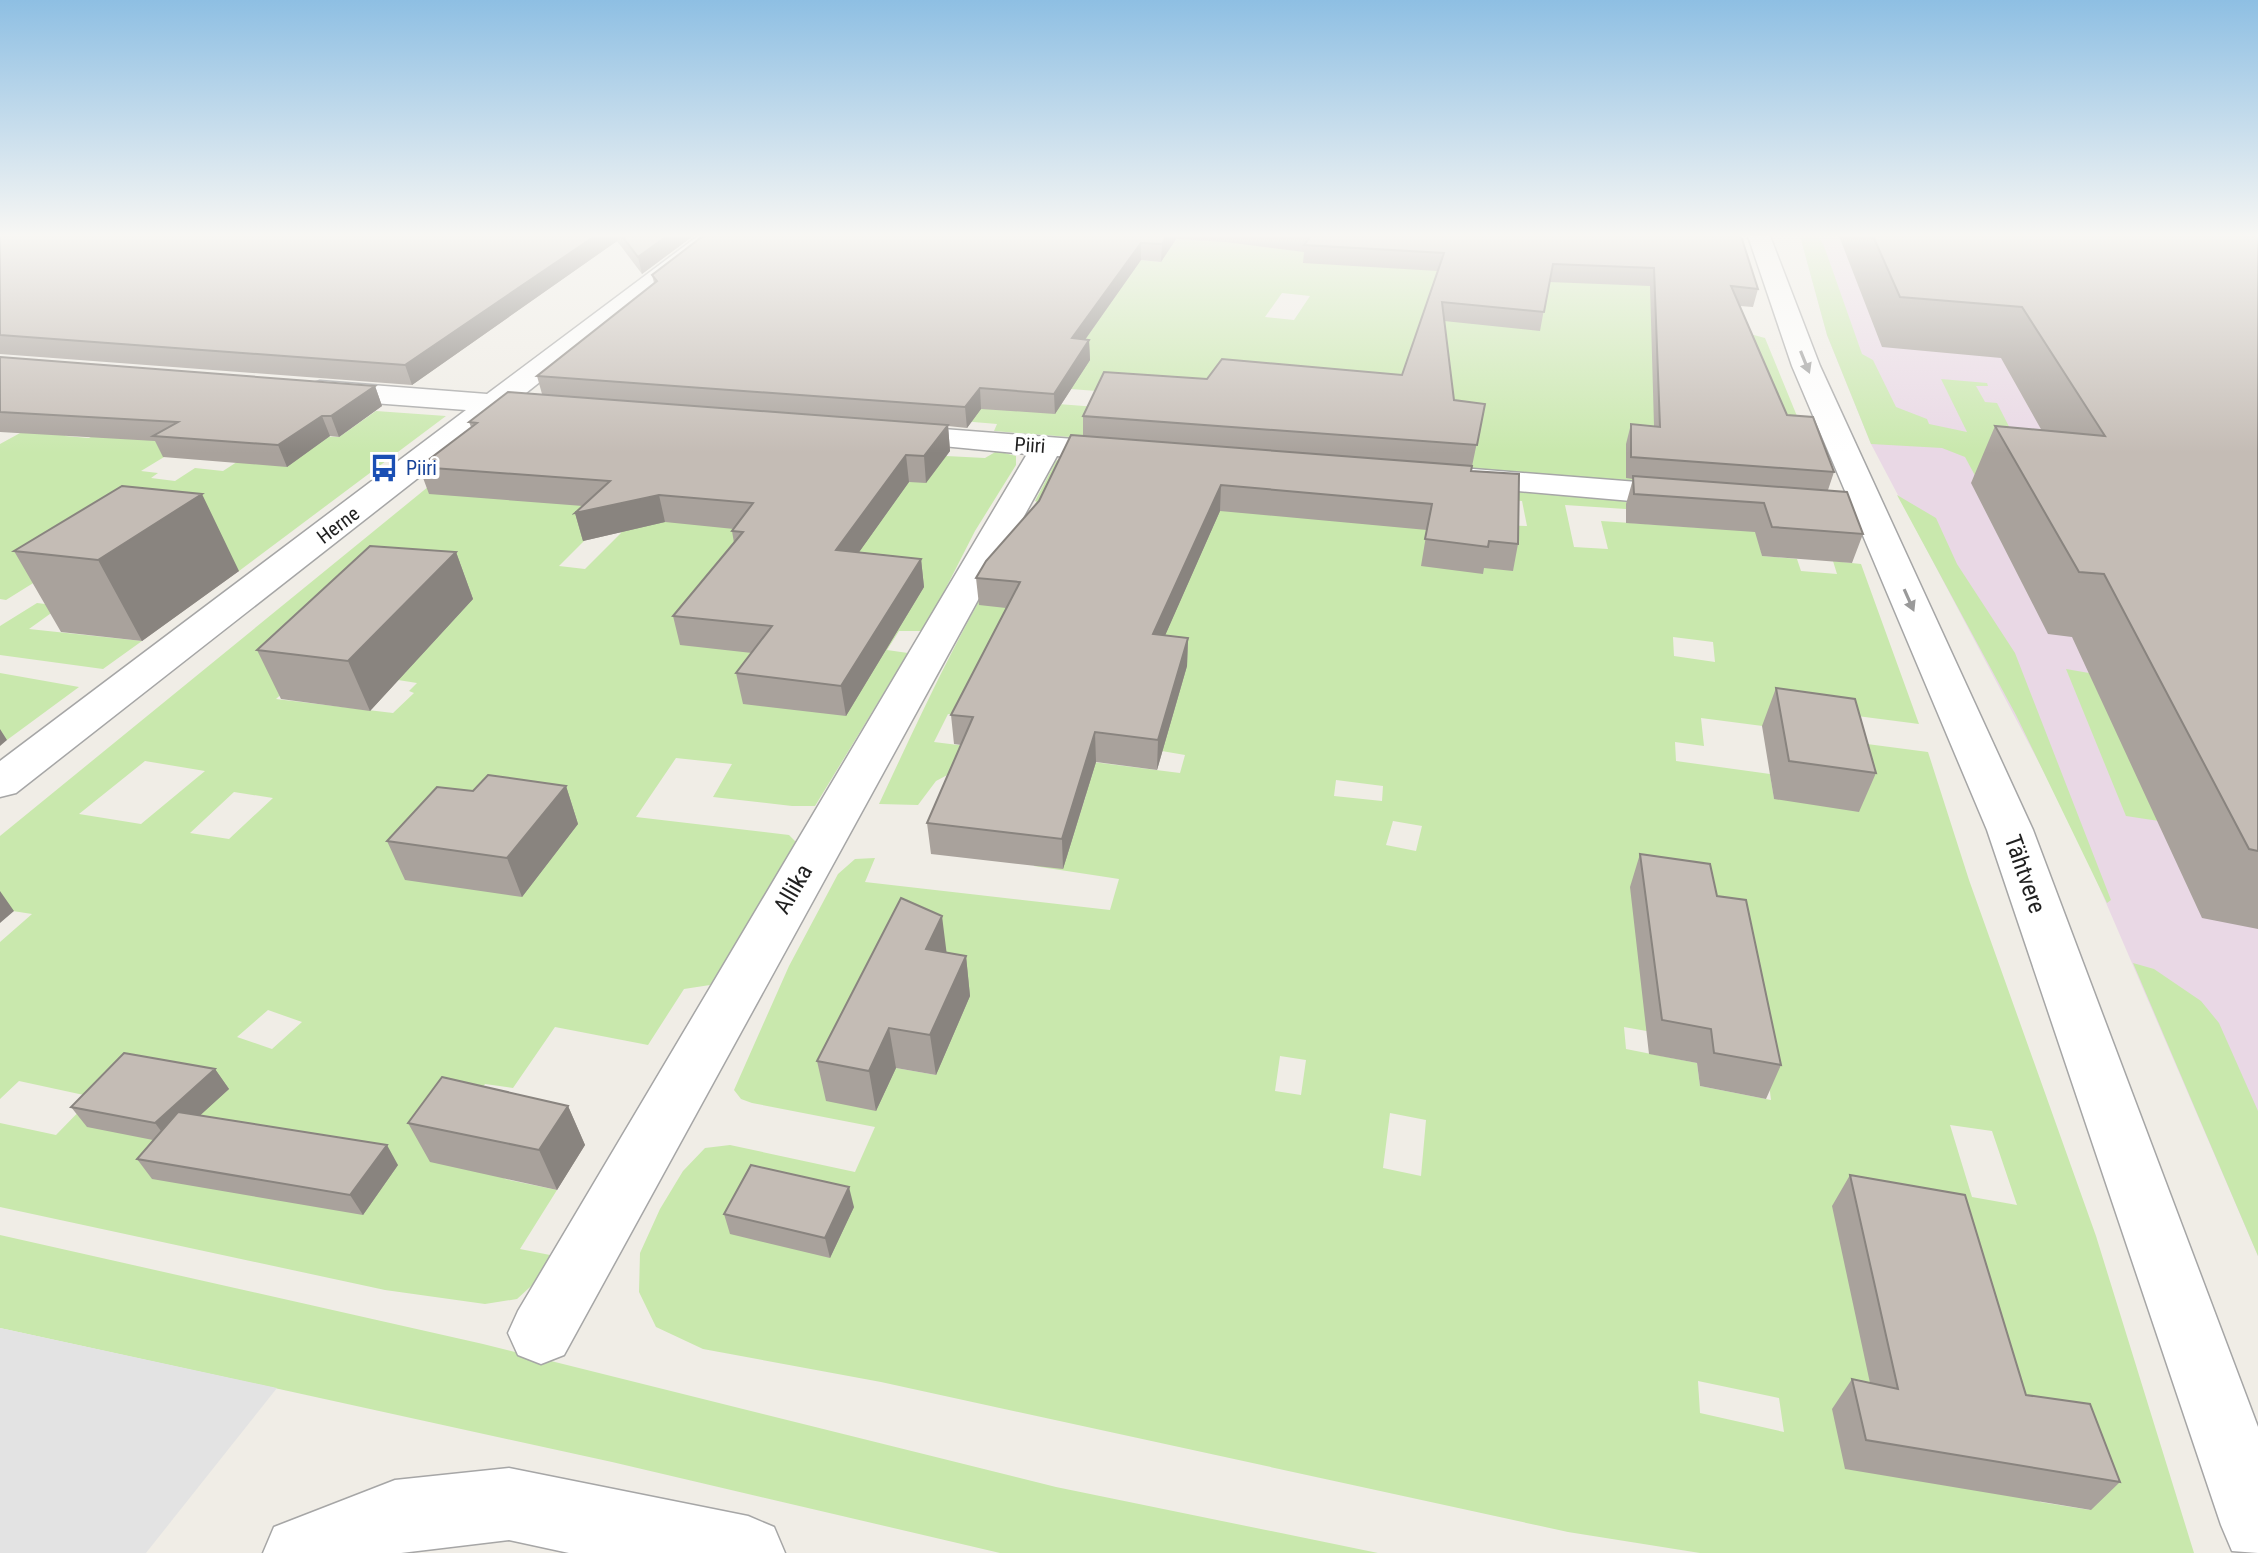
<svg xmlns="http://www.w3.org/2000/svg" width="2258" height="1553" viewBox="0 0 2258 1553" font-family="'Roboto Condensed',sans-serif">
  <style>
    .industrial { fill: #e9d8e5 }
    .grass { fill: #c9e8ad; fill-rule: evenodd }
    .parking { fill: #e3e3e3 }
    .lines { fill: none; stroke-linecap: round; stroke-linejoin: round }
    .minor-casing { stroke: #a6a6a6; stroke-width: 3 }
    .minor { fill: #fff; fill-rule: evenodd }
    .wall { fill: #a9a29c }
    .shaded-wall { fill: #89847f }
    .building { fill: #c4bcb5; stroke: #89847f; stroke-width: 2 }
    .oneway { fill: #9a9a9a }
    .labels { text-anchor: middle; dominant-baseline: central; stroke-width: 8; stroke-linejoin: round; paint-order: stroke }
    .far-street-label { font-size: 20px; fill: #1f1f1f; stroke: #fff }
    .far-transit-label { font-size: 20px; fill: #164399; stroke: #fff; text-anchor: start }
    .street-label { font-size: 24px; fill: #1f1f1f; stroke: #fff }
  </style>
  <rect width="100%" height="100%" fill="#f0ede6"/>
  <path class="industrial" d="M1800,236H2258V1256L2076,833L1871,444L1827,335Z"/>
  <path class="grass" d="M1160,236H1519L1603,241L1724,327L1765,338L1806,438L1690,483L1586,478L994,431L997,424L915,417L1121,258L1161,262L1172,245ZM1282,293L1310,296L1294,320L1265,317ZM1072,386L1071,389L1134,394L1149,411L1045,403Z
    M1800,236H1818L1824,246L1862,354L1873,360L1896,407L1927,419L1929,424L1967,432L1941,379L1987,383L1988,386H1976L1985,402L1997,403L2026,460L2002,457L2001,461L2022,467L2064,492L1979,483L1965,457L1942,448L1871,444L1827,335Z
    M95,392L65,436L89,438L104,429L339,437L376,411L446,416L239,571L91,547L6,600L0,599V444ZM169,454L243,458L223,471L195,468L175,481L151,478L158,473L141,471Z
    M997,451L1016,456V465L975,531L924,631H899L887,650L908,653L815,806H792L713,797L732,764L676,758L636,817L789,835L801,847L756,919L710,985L684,989L648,1045L555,1027L513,1088L485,1084L459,1120L505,1179L557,1190L520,1249L555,1256L540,1278L517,1299L485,1304L385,1290L0,1207V1123L56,1135L93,1097L19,1081L0,1099V942L32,914L0,909V836L434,482L946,456L985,458ZM617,508L621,533L585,569L559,566ZM310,668L389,689L398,680L417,683L409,691L414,693L393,713L276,699ZM145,761L205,771L141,824L79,814ZM234,792L273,798L229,839L190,833ZM268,1010L302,1022L272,1049L237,1037Z
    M1059,459L1252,467L1666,502L1701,514L1565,505L1574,547L1608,549L1601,521L1705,528L1755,523L1762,556L1797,559L1801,571L1837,574L1833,561L1861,564L1919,724L1834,713L1778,728L1701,718L1704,746L1675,742L1676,761L1770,774L1774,799L1867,744L1928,752L1969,880L2096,1236L2194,1553H1700L1568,1532L881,1382L703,1349L656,1327L639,1292L640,1253L660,1209L683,1171L705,1148L730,1145L855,1172L875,1127L752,1103L741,1099L734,1090L789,966L838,874L855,859L875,858L865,882L1110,910L1119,879L1034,866L1046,829L1074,832L1086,795L953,772L936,781L918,805L879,804C927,701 975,597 1039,503L1035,501L1056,461ZM1467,497L1522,501L1527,526L1500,525ZM1673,637L1713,642L1715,662L1674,656ZM948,714L1185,755L1180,773L934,742ZM1336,780L1383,786L1382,801L1334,796ZM1393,821L1422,826L1416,851L1386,845ZM885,981L936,1075L896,1068ZM1624,1027L1765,1052L1771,1100L1700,1086L1697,1063L1626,1049ZM1280,1056L1306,1060L1301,1095L1275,1091ZM1390,1113L1426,1120L1421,1176L1383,1168ZM1950,1125L1992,1131L2017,1205L1972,1197ZM1698,1381L1779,1398L1784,1432L1700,1413ZM2014,1427L2090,1510L2040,1502Z
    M1897,495L1936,518L1957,564L2015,653L2111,900L2107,903L2016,715Z
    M37,603L61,606L29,629L142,641L103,669L0,655V626Z
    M2066,669L2089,673L2159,821L2126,816Z
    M0,673L79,687L7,740L0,739Z
    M2133,963L2154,969L2201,1001L2219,1023L2258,1111V1256Z
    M0,1235L483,1344L1056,1487L1378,1553H1000L612,1462L0,1328Z"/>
  <path class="parking" d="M0,1328L277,1388L146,1553H0Z"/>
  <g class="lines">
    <defs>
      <path id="minor" d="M698,236H723L521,397L561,402L566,408L561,414L551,417L501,413L16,793L0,797V761L466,410L320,399L310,396L306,390L310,384L320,381L487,394Z
        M1748,236H1770L1820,366L2033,830L2258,1427V1553L2232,1551L2221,1525L1987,830L1856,519L1780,511L1775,504L1780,497L1792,494L1848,498L1792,366Z
        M891,425L1125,443L1136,445L1141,452L1136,459L1125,461L1057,456L564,1355L541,1364L518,1355L508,1333L518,1311L1027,454L880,440L876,434L880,428Z
        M1461,468L1688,486L1700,489L1704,496L1700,503L1688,506L1450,485L1445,478L1450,471Z
        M509,1468L748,1516L774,1527L785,1553H569L509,1540L401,1553H263L274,1527L395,1480Z"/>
    </defs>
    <use href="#minor" class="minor-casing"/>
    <use href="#minor" class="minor"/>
  </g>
  <path class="wall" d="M0,236H693L642,274L617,241L412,385L0,354Z
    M703,236H1741L1758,289L1753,307L1740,306L1787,415L1834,472L1828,490L1863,534L1852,563L1762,556L1755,532L1626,523V504L1633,479L1626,478V444L1631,424L1654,426L1650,286L1549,282L1540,331L1444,321L1454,400L1485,404L1471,471L1518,544L1513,571L1484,568L1483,574L1421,566L1427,530L1220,511L1165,635L1188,638L1187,666L1157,770L1096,762L1063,869L931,854L927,823L961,745L954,744L951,715L1006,608L979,605L976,578L1039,501L1083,436V416L1207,379L1402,375L1438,271L1303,263L1304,252L1226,242L1176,239L1161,262L1141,260L1085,340H1089L1090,360L1055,414L981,409L967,428L948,426L950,451L926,483L909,482L859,552L921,559L924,587L846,716L743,704L736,673L752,653L680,645L673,616L734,543L732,531L734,529L665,522L583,541L575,513L583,506L429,494L419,467L471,427L469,422L542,394L537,376L654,283L652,275Z
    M1839,236H2258V929L2202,918L2072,637L2048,634L1971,483L1995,426L2042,431L2001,358L1882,347Z
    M0,357L375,386L382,406L339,437L330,436L287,467L163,457L155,441L0,432Z
    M14,551L239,571L142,641L61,632Z
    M456,552L473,599L370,711L281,699L257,650Z
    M1776,688L1876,773L1859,812L1774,799L1762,726Z
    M566,786L578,824L522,897L405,880L387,841L473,791Z
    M1640,854L1717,896L1781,1065L1766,1099L1700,1086L1697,1063L1649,1054L1630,887Z
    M946,953L966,956L970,996L936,1075L896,1068L876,1111L826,1101L817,1061Z
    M215,1069L229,1089L200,1115L398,1165L363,1215L152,1179L137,1159L153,1140L87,1127L71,1107Z
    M568,1106L585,1145L557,1190L430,1162L408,1123Z
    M1850,1175L2026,1395L2120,1482L2091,1510L1845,1469L1832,1409L1852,1379L1870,1383L1832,1206Z
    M854,1207L830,1258L730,1234L724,1214Z"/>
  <path class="shaded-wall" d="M595,236H616L617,241L412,385L405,365Z
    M667,236H693L642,274L638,257Z
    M1167,236H1176V239L1161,262L1162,244Z
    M1141,243V260L1072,358V338Z
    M1089,340L1090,360L1055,414L1054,394Z
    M375,386L382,406L339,437L331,416Z
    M980,388L981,409L967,428L965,407Z
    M322,416L330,436L287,467L278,445Z
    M948,425L950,451L926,483L924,456Z
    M906,455L909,482L840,579L836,550Z
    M1221,485L1220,511L1153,663V634Z
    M202,494L239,571L142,641L98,560Z
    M659,495L665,522L583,541L575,513Z
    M456,552L473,599L370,711L348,661Z
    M921,559L924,587L846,716L841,686Z
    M1188,638L1187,666L1157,770L1158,740Z
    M0,729L7,740L0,746Z
    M1095,732L1096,762L1063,869L1062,839Z
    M566,786L578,824L522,897L507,858Z
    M0,891L14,911L0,923Z
    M942,916L947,956L926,949Z
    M966,956L970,996L936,1075L930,1035Z
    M889,1028L896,1068L876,1111L869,1071Z
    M215,1069L229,1089L170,1143L155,1123Z
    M568,1106L585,1145L557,1190L539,1150Z
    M387,1145L398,1165L363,1215L350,1195Z
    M849,1187L854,1207L830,1258L825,1238Z"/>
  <path class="building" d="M0,236H595L405,365L0,335Z
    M622,236H667L638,257Z
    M703,236H1167L1162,244L1141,243L1072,338L1089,340L1054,394L980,388L965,407L537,376L657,281L652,275Z
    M1311,236H1741L1758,289L1731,286L1787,415L1813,417L1834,472L1631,457V424L1660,427L1654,268L1553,264L1544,312L1442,302L1454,400L1485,404L1477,445L1083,416L1104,372L1207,379L1222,359L1402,375L1444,253L1304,245Z
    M1873,236H2258V851L2249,849L2104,574L2079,572L1995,426L2105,436L2022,307L1900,297Z
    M0,357L375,386L331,416H322L278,445L153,436L178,422L0,412Z
    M508,392L948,425L924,456L906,455L836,550L921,559L841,686L736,673L772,626L673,616L743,532L732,531L753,503L659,495L575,513L610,481L419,467L477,423L469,422Z
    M1071,435L1472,466L1471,471L1519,474L1518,544L1489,541L1488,547L1425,539L1432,504L1221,485L1153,634L1188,638L1158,740L1095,732L1062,839L927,823L973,717L951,715L1020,582L976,578L986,561L1039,501Z
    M1633,476L1847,492L1863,534L1772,527L1764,503L1634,494Z
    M122,486L202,494L98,560L14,551Z
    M370,546L456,552L348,661L257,650Z
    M1776,688L1855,699L1876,773L1789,761Z
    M488,775L566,786L507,858L387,841L437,787L473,791Z
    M1640,854L1710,864L1717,896L1746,900L1781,1065L1714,1053L1711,1029L1662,1020Z
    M901,898L942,916L926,949L966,956L930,1035L889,1028L869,1071L817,1061Z
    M124,1053L215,1069L155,1123L71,1107Z
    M442,1077L568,1106L539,1150L408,1123Z
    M178,1112L387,1145L350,1195L137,1159Z
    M751,1165L849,1187L825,1238L724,1214Z
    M1850,1175L1965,1195L2026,1395L2090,1404L2120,1482L1866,1440L1852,1379L1898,1389Z"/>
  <defs><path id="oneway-solid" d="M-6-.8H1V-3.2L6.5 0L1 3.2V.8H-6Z" transform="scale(2)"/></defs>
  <g class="oneway">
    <use href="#oneway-solid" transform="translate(1805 362) rotate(68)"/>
    <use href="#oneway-solid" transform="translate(1909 600) rotate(66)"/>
  </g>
  <linearGradient id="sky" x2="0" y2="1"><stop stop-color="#8ebfe3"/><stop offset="0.52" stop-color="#f8f7f4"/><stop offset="1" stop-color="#f8f7f4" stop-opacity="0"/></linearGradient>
  <rect width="2258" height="453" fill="url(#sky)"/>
  <defs>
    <symbol id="bus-bare" viewBox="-9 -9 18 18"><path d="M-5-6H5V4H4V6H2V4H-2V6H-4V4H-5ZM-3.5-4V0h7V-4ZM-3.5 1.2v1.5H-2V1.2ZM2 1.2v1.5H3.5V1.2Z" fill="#1a4fb4" stroke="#fff" stroke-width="2.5" paint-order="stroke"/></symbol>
  </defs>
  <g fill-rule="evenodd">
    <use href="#bus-bare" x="364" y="448" width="40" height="40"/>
  </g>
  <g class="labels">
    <g class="far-street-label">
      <text transform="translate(1030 445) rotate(4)">Piiri</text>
      <text transform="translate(338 525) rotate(-37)">Herne</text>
    </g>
    <g class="far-transit-label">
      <text x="406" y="468">Piiri</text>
    </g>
    <g class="street-label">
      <text transform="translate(2025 874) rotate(71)">Tähtvere</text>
      <text transform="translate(793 889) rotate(-60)">Allika</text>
    </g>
  </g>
</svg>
